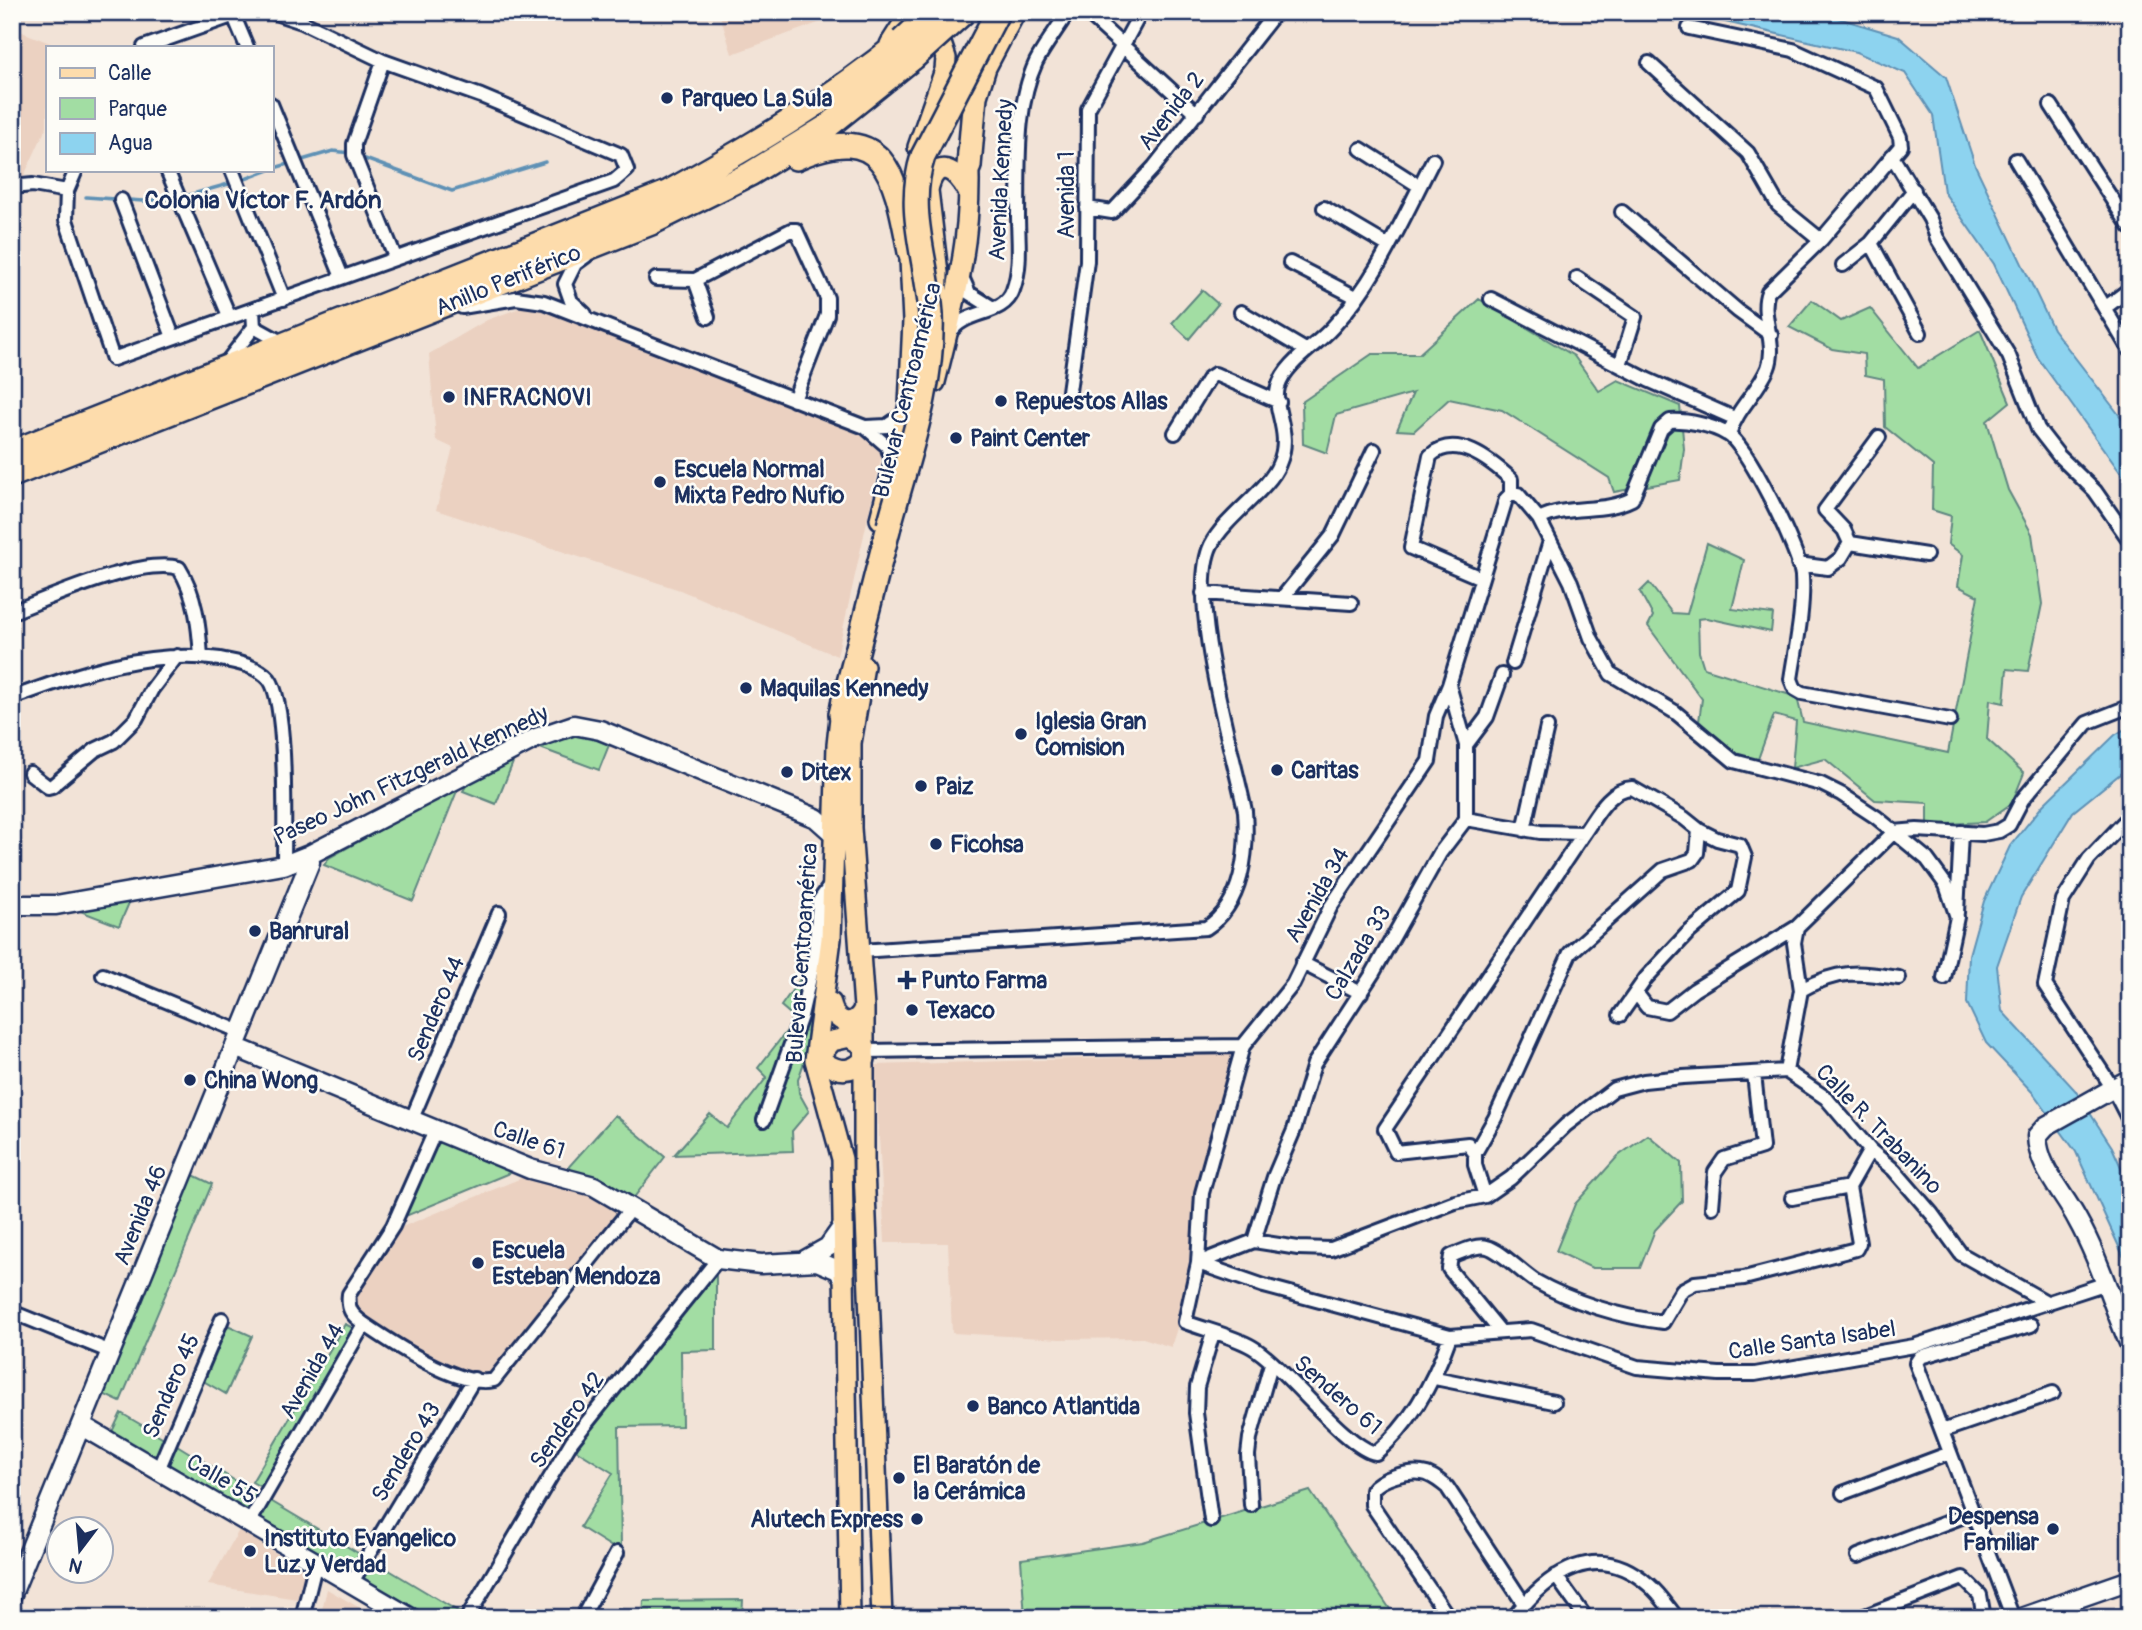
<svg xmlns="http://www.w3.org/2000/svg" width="2142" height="1630" viewBox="0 0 2142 1630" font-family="Pangolin,sans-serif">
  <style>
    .built { fill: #ebd1c1 }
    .green { fill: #a2dda3; stroke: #5e8680; stroke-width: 2 }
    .water { fill: #8dd3ef; stroke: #5f91b5; stroke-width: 2 }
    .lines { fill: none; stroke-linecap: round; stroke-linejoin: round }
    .stream { stroke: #5f91b5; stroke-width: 3.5 }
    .street-casing { stroke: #1b2f5e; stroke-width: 18 }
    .secondary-casing { stroke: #1b2f5e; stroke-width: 23 }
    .primary-casing { stroke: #1b2f5e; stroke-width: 24 }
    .highway-casing { stroke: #1b2f5e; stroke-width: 28 }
    .street { stroke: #fdfcf7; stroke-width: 12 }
    .secondary { stroke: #fdfcf7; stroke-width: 18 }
    .primary { stroke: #fddcac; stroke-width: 19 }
    .highway { stroke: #fddcac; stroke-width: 23 }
    .highway-bridge-casing { stroke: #1b2f5e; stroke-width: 28; stroke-linecap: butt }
    .highway-bridge { stroke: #fddcac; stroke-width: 23 }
    .poi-dot { fill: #1b2f5e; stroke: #fdfcf7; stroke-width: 2.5 }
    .labels { text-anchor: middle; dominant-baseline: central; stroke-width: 5; stroke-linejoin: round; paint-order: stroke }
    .poi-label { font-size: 23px; font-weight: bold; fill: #1b2f5e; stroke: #fdfcf7; text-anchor: start }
    .street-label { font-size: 23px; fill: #1b2f5e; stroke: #fdfcf7 }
    .neighbourhood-label { font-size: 24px; font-weight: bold; fill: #1b2f5e; stroke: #fdfcf7 }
  </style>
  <rect width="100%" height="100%" fill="#f2e3d7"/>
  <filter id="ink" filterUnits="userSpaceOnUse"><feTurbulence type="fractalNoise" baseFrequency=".0143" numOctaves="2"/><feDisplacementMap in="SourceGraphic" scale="14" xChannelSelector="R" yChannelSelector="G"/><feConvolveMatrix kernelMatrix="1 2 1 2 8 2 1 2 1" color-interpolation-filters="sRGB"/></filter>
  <g filter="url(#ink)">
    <path class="built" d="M719,12H849L732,54Z
      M12,28L60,47H47V126L23,178L12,180Z
      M528,305L868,436L879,444L882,454L837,656L680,590L436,510L453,448L436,440L429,354L487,320Z
      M1238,1054L1200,1187L1191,1246V1284L1171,1347L1143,1338L1060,1339L952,1333L948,1243H885L875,1065Z
      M529,1175L579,1187L621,1210L492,1373L478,1375L421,1356L353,1307L354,1296L397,1229Z
      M239,1530L306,1572L297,1599L208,1585Z
      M327,1589L377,1618H320Z"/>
    <path class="green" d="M1202,290L1218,304L1189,339L1172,323Z
      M1479,299L1574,356L1599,391L1618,380L1680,406L1684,449L1680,480L1614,492L1609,478L1502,410L1449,399L1414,431L1397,430L1413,393L1336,415L1327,453L1303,444L1302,402L1372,354H1419Z
      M1812,300L1841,321L1870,308L1918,368L1980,330L2010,402L1987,421L2008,490L2032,534L2042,604L2028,671L2007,669L2004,703L1990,700L1987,739L2024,773L2012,803L1985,822L1928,825V803L1875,800L1825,759L1792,768L1796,721L1774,715L1758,759L1741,760L1699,721L1702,699L1648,626L1653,616L1640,592L1649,583L1672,613L1687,614L1707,543L1744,560L1732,609L1773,614L1771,632L1707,618L1698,619L1699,652L1704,668L1797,697L1803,722L1948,753L1978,596L1958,586L1963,555L1948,544L1951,516L1932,510L1933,466L1885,427L1884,379L1865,375L1864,354L1832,349L1789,327Z
      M582,733L611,740L599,770L532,745L568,734Z
      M516,755L496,804L463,791L469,781Z
      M459,786L413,901L324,865L329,858Z
      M132,896L119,926L67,906Z
      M815,958L825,966L811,1042L798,1080L799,1093L809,1111L792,1131L793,1151L674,1155L710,1114L727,1128L767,1077L758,1068L796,1019L781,1006Z
      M615,1115L665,1157L632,1200L564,1172Z
      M437,1135L519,1169L401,1218Z
      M1648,1135L1681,1163L1682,1201L1655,1230L1640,1268H1592L1556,1251L1575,1204L1618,1156Z
      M191,1174L212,1184L120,1402L101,1393Z
      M716,1266V1350L681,1351L682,1426L619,1427L621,1546L612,1547L580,1527L613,1473L566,1444Z
      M223,1323L252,1336L226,1394L200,1379Z
      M345,1324L357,1330L264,1489L252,1482Z
      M121,1413L167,1440L156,1466L109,1438Z
      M172,1442L260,1496L248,1519L162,1469Z
      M1310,1491L1396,1618H1025L1021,1559L1143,1542Z
      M269,1500L363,1556L351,1577L257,1523Z
      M369,1558L461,1613L458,1618H420L357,1579Z
      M743,1600L742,1618H643L644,1601Z"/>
    <path class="water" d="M1682,12H1818L1898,36L1946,77L1975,165L2053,329L2130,429V486L2038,358L1994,264L1944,192L1933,115L1905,73L1856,52Z
      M2130,726V766L2073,812L2021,897L1997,966L2002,1011L2075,1090L2112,1147L2130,1187V1271L2076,1152L2033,1093L1986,1043L1967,1003L1969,955L1984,901L2010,846L2043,805L2115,735Z"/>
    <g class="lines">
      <path class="stream" d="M357,156L452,191L545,162
        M271,169L333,151L350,153
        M240,181L269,170
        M86,197L143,201L175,198
        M182,197L232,183"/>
      <defs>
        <path id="street" d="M1086,12L1197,114
          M233,14L247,47
          M1689,28L1793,50L1876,88L1900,137L1901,146L1821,240L1768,292C1759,315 1778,343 1768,368C1758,392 1737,408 1729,434
          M144,47L243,12
          M383,61L354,144V155L395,257
          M1649,63L1748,153L1778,205L1821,240
          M271,104L342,277
          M2051,105L2130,227
          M1361,149L1419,186
          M1892,156L1930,219L1937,238L2009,356L2038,429L2059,456L2095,491L2130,541
          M2016,160L2130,351
          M76,170L67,191L66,220L113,359L614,181L627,170L621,155L481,96L383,61L302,22L272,12
          M167,170L230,318
          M232,170L284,299
          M12,187L33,185L67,191
          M121,200L173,337
          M1087,208L1112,212L1154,167L1276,12
          M1324,208L1387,245
          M1622,212L1738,311L1771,335
          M1871,243L1920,333
          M1290,263L1356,297
          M1843,265L1871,243L1914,190
          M961,275L969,293L993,308
          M1577,278L1635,317L1620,365
          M656,279L695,280L791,230H796L827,298V315L794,400
          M695,280L708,317
          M1491,299L1648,380L1734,418
          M462,307L516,298L544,302L865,427L887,446L893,463
          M2106,307L2130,289
          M1241,312L1307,351
          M585,314L571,301L565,284L575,264L586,256
          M254,327L283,343
          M950,333C964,309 1004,317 1013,290C1022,266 1018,240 1018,215C1019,166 1015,107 1036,62C1045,45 1058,28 1068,12
          M226,363L254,327L253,310
          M1069,391L1087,261L1088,109L1141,12
          M866,427L887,426L906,413
          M1175,433L1209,378L1215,374L1279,402
          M1511,494H1518L1539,519L1571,582L1591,638L1611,674L1675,712L1734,761L1821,784L1841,794L1876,817L1927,859L1946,885L1957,917L1944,978
          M1539,519C1568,504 1602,514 1632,499L1661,429L1670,421C1687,420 1712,425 1727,434C1747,444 1800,553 1802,576C1804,609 1796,646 1791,679L1795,689L1802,693L1950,720
          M1850,543L1844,530L1825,510L1879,437
          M1850,543L1926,555
          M1798,564L1828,568L1841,558L1850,543
          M1481,578L1411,548L1430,456C1456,432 1491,461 1511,479V494
          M1203,593L1351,603
          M1282,598L1333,535L1374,450
          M12,612C52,597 140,557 179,568C196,595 199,626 201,657
          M1513,663L1550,541
          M12,698C81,673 146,649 220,659C236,662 258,666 269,679C288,703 284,830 284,865
          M1466,745L1487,717L1502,675
          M30,773L48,787L52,786L95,750L114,741L136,719L152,689L177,656
          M2130,816L2089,859L2063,900L2045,985L2112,1087L2130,1122
          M1466,819L1540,832L1584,833
          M1524,830L1547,727
          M12,839V896
          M1957,913L1961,832
          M860,951L1206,928C1243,905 1248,851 1245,811C1233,752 1186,597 1211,545C1226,516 1269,490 1279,464C1293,432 1272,411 1278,387C1286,362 1316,346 1332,328C1376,282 1404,216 1433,160
          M1302,963L1361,993
          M103,975L241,1032
          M1801,990C1838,969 1859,972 1899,978
          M1637,994L1647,1007L1667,1011L1694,990L1797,927
          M1620,1015L1646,978L1687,934L1738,891L1745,857L1740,845L1717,839L1699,830
          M865,1051L1243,1046
          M1786,1071L1801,990L1794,943L1797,927L1894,832L1917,830L1983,834L1999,831L2009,825L2022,800L2087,723L2130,706
          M764,1120L801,1016L815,956L819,901L832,883
          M411,1121L499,913
          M1475,1153L1468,1144L1396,1152L1385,1129L1584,833C1596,816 1609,789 1632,788L1684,818L1699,830L1697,853L1692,860L1663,870L1570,953L1495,1118L1475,1153V1165L1485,1196
          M1792,1198L1849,1187
          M1712,1207L1715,1172L1724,1159L1762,1147L1754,1074
          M1254,1241L1274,1177L1294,1130L1314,1064L1373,973L1440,853L1466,819V745L1449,685
          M1198,1263L1254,1241L1298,1248L1331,1249L1455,1202L1485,1196L1511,1178L1566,1125L1614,1089L1644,1081L1683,1077L1786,1071L1826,1098L1870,1150L1894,1170L1932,1214L1961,1254L2048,1303
          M1198,1263L1264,1286L1450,1336L1531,1330L1637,1367L1719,1374H1755L1914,1346L2104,1284
          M12,1312L111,1352
          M364,1324C392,1343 460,1389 494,1380L632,1207
          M1499,1330L1449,1269L1451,1256C1461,1252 1476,1244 1487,1247C1500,1250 1521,1272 1535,1281C1572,1302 1621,1317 1663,1322L1682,1290L1695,1283L1744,1278L1856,1249L1859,1243L1849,1187L1870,1150
          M1450,1336C1435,1379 1412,1423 1376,1453C1345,1448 1284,1365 1252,1347C1233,1336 1206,1330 1185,1322L1198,1263L1202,1193L1243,1046L1293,984L1331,906L1429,761L1436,716L1449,685L1506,499L1511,494
          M1435,1378L1554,1402
          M1942,1431L2053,1393
          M158,1470L222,1319
          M1843,1493L1950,1453
          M1251,1505L1248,1455L1250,1438L1271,1364
          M1211,1520L1196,1413L1197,1387L1213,1333
          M249,1523L364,1324C352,1315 347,1310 349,1294L393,1226L435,1131
          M1858,1556L1972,1513
          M1556,1576L1586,1618
          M352,1582L474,1379
          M302,1618L316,1562
          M467,1618L572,1441L718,1259
          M582,1618L617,1553
          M1449,1618L1372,1505V1490C1380,1478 1408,1471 1422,1473C1432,1474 1439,1481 1447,1487L1524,1604
          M1513,1618C1549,1572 1597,1539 1649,1585C1660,1594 1668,1607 1677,1618
          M1860,1618L1963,1578L1980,1595L1984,1618
          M2013,1618L1916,1363L1920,1357L2031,1325"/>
        <path id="secondary" d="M12,905H56L284,865L309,855L536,738L574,725L600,730L816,818L834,834
          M235,1047L530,1169L594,1186L718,1259L761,1264L817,1261L838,1270L844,1279
          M2130,1079L2046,1126L2037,1136C2038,1168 2063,1192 2077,1219C2099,1258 2112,1304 2130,1345
          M805,1260L828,1247L843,1226
          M81,1425L411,1618
          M12,1594L310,862L309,855
          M2021,1618L2130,1580"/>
        <path id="primary" d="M918,147L945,70L946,58L934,23
          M937,306L938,273L928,190C935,156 957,169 968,192
          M935,382C954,307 974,232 968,153
          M880,519L909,405L913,321L909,239
          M864,666L851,743V828L864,1008V1168L882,1618
          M842,699L837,745L831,939L815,1060L842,1159L850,1618
          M831,1003C834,1025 856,1029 864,1008
          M826,1048L832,1041L850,1037L865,1046
          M827,1064C841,1073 853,1071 865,1059"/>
        <path id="highway" d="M892,45L913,12
          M796,158C888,117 896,180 910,252
          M969,166L975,96L984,67L1013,12
          M12,452L667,193C749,148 830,100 902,41
          M12,475L651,223L750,174L828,126L913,58
          M841,714L889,526"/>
      </defs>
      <use href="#street" class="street-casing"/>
      <use href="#secondary" class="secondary-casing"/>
      <use href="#primary" class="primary-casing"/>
      <use href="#highway" class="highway-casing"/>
      <use href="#street" class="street"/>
      <use href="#secondary" class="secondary"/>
      <use href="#primary" class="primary"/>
      <use href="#highway" class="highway"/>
      <defs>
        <path id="highway-bridge" d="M902,41L933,12
          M913,58L964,12
          M889,526C907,458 934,386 931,315C928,261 905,211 923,156L997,13"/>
      </defs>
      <use href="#highway-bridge" class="highway-bridge-casing"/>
      <use href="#highway-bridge" class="highway-bridge"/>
    </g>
  </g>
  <g class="poi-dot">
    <circle cx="667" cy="98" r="7"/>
    <circle cx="449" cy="397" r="7"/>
    <circle cx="1001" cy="401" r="7"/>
    <circle cx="956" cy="438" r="7"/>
    <circle cx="660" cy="482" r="7"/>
    <circle cx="746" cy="688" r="7"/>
    <circle cx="1021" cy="734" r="7"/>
    <circle cx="1277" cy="770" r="7"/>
    <circle cx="787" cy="772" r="7"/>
    <circle cx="921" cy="786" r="7"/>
    <circle cx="936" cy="844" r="7"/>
    <circle cx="255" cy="931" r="7"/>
    <path d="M903.5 969.5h7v7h7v7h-7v7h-7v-7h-7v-7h7z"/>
    <circle cx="912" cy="1010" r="7"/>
    <circle cx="190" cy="1080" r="7"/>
    <circle cx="478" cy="1263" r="7"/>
    <circle cx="973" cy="1406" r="7"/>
    <circle cx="899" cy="1478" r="7"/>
    <circle cx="917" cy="1519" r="7"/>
    <circle cx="2053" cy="1529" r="7"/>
    <circle cx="250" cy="1551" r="7"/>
  </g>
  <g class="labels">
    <g class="poi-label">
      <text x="681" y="98">Parqueo La Sula</text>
      <text x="463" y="397">INFRACNOVI</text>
      <text x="1015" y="401">Repuestos Allas</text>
      <text x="970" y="438">Paint Center</text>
      <text x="674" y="469">Escuela Normal<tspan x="674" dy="26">Mixta Pedro Nufio</tspan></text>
      <text x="760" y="688">Maquilas Kennedy</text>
      <text x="1035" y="721">Iglesia Gran<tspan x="1035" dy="26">Comision</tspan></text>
      <text x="1291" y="770">Caritas</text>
      <text x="801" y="772">Ditex</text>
      <text x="935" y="786">Paiz</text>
      <text x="950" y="844">Ficohsa</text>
      <text x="269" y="931">Banrural</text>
      <text x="921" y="980">Punto Farma</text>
      <text x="926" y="1010">Texaco</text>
      <text x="204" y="1080">China Wong</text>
      <text x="492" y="1250">Escuela<tspan x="492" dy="26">Esteban Mendoza</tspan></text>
      <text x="987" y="1406">Banco Atlantida</text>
      <text x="913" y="1465">El Baratón de<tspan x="913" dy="26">la Cerámica</tspan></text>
      <text x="2039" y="1516" text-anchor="end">Despensa<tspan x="2039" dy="26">Familiar</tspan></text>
      <text x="903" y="1519" text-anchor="end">Alutech Express</text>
      <text x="264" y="1538">Instituto Evangelico<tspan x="264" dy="26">Luz y Verdad</tspan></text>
    </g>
    <g class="street-label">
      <text transform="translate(1171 111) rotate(-52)">Avenida 2</text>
      <text transform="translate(1001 180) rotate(-87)">Avenida Kennedy</text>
      <text transform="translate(1066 195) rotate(-90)">Avenida 1</text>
      <text transform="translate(508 280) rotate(-22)">Anillo Periférico</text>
      <text transform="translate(907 390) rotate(-76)">Bulevar Centroamérica</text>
      <text transform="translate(411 775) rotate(-25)">Paseo John Fitzgerald Kennedy</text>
      <text transform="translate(1317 895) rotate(-60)">Avenida 34</text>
      <text transform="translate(802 953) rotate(-86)">Bulevar Centroamérica</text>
      <text transform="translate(1358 953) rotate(-59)">Calzada 33</text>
      <text transform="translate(436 1009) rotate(-67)">Sendero 44</text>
      <text transform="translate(1879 1129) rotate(46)">Calle R. Trabanino</text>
      <text transform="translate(529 1140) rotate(19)">Calle 61</text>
      <text transform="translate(140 1215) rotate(-68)">Avenida 46</text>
      <text transform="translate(1812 1340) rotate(-8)">Calle Santa Isabel</text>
      <text transform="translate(312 1371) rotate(-60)">Avenida 44</text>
      <text transform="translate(171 1386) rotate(-67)">Sendero 45</text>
      <text transform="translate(1338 1395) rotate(41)">Sendero 61</text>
      <text transform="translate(567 1420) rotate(-55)">Sendero 42</text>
      <text transform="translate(406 1452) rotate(-59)">Sendero 43</text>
      <text transform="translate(222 1479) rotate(30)">Calle 55</text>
    </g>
    <g class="neighbourhood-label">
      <text x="263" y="200">Colonia Víctor F. Ardón</text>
    </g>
  </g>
  <rect width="2142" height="1630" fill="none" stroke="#fdfcf7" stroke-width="42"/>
  <rect x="21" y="21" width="2100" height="1588" fill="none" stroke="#1b2f5e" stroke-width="2.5" filter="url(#ink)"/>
  <rect x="46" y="46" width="228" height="126" fill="#fdfcf7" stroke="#a3aaba" stroke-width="2"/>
  <rect x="60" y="68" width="35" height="10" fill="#fddcac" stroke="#a3aaba" stroke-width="2"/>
  <text x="108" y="80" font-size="21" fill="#1b2f5e">Calle</text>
  <rect x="60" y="98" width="35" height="21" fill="#a2dda3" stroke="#a3aaba" stroke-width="2"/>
  <text x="108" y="116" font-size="21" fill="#1b2f5e">Parque</text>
  <rect x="60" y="133" width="35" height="21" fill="#8dd3ef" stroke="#a3aaba" stroke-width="2"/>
  <text x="108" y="150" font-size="21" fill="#1b2f5e">Agua</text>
  <g transform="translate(80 1550) rotate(196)"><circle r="33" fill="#fdfcf7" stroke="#a3aaba" stroke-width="2"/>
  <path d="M0-5L12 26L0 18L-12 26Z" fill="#1b2f5e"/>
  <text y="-10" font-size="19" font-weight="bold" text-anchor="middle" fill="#1b2f5e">N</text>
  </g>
</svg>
